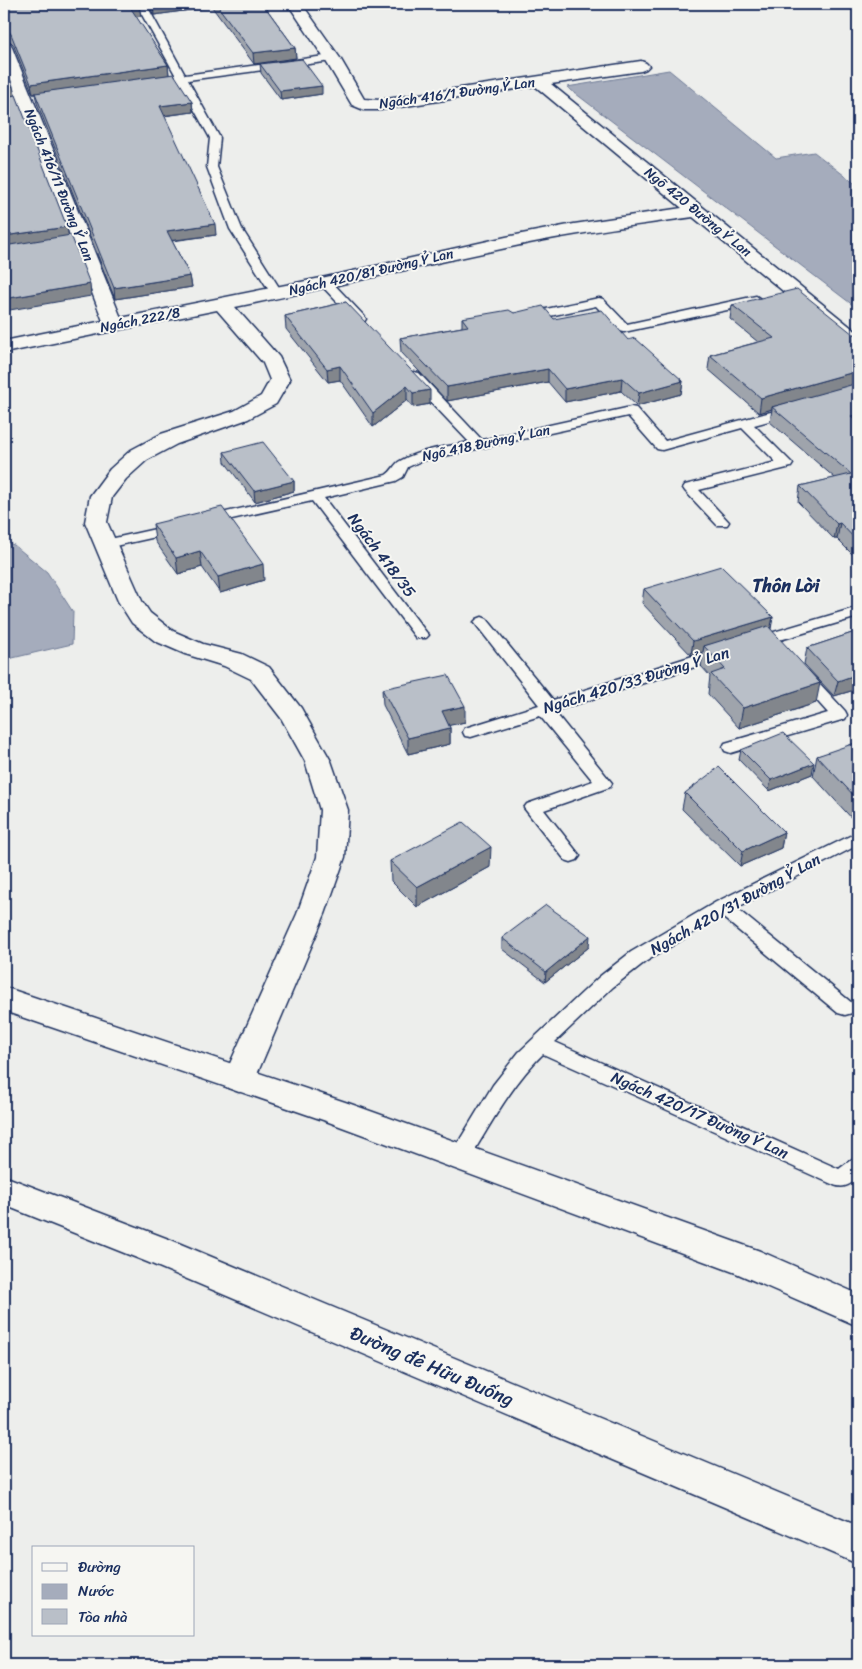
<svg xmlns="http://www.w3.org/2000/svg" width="862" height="1669" viewBox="0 0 862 1669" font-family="Sriracha,sans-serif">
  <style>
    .water { fill: #a5acbc; stroke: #6e7a96 }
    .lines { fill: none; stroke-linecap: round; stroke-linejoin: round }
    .service-casing { stroke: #1b2f5e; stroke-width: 3 }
    .minor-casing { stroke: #1b2f5e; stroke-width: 3 }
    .tertiary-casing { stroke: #1b2f5e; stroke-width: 3 }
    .secondary-casing { stroke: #1b2f5e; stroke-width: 3 }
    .service { fill: #f6f6f2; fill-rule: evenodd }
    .minor { fill: #f6f6f2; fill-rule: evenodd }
    .tertiary { fill: #f6f6f2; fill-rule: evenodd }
    .secondary { fill: #f6f6f2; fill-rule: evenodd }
    .wall { fill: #9fa4ac; stroke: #1b2f5e }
    .shaded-wall { fill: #82868c; stroke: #1b2f5e }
    .building { fill: #b9bfc8; stroke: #1b2f5e }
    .labels { text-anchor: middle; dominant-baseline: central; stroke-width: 4; stroke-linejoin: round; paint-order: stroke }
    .far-street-label { font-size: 14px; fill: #1b2f5e; stroke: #f6f6f2 }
    .street-label { font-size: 16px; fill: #1b2f5e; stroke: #f6f6f2 }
    .neighbourhood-label { font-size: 18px; font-weight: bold; fill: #1b2f5e; stroke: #f6f6f2 }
    .near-street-label { font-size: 19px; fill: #1b2f5e; stroke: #f6f6f2 }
  </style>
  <rect width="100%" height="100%" fill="#edeeec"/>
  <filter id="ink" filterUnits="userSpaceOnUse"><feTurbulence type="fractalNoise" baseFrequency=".02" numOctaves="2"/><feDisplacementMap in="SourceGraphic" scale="10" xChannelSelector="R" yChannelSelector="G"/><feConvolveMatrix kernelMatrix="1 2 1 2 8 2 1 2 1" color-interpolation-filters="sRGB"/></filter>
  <g filter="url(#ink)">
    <path class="water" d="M669,70L776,158L814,152L858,186V309L567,87Z
      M4,542L14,545L47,572L73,612L72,644L4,660Z"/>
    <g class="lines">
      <defs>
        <path id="service" d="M136,4H146L185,75L332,55L337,58L332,61L188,80L220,138L217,167L242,229L282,292L280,295H272L230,229L207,167L210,138L179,82L155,85L150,82L155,79L176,76Z
          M326,279L330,280L364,316L366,319L364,322H356L322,286L320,283Z
          M756,296L762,300L760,303L624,332L620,331L596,306L527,321L521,317L527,313L599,298L603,299L627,324Z
          M414,372L419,373L482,440L631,407L636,408L665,441L793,406L798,407L800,410L798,413L754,425L793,464L791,467L699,490L729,522L727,525H717L685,491L683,488L685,485L776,462L742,428L662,450L657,449L628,416L421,461L408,467L403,477L396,481L324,498L426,632L429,635L426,638H416L312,501L205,525L200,524L198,521L200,518L386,475C393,471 394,464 400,461C420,449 447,447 469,442L409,379L408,376L409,373Z
          M178,524L183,525L185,528L183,531L106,548L101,547L99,544L101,541Z
          M858,607V617L753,648L747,646L745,643L747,640Z
          M482,617L487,619L553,700L718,648H730L732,652L730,656L554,711L612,783L610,787L544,810L577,852L580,856L577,860L571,862L565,860L524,808L527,804L593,781L540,716L471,737L465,736L463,732L465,728L539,705L474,622L477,619Z
          M802,670L808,671L845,711L847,715L845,719L731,753L725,751L723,747L725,743L828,713L794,675L796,671Z
          M858,832V845L736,908L852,1003L855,1008L852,1013L845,1015L838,1013L721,916L645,962L613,987L555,1042L839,1169L851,1160L858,1157V1178C850,1184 845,1189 834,1185L543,1054C511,1085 490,1125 467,1163L460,1166L453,1163L450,1157L453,1151L493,1085L519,1052L599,977L631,952L716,902Z"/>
        <path id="minor" d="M288,4H302L340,58L364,99L380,100L641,61L646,63L649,66L646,69L641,71L551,84L858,333V349L851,347L693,217C630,226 568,234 506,248C415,267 325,289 235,307L279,357L290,380L276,404L248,419L177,444L147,460L126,479L112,497L107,522L142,601L150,613L173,631L203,644L242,654L269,667L301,708L331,761L348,810L345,857L325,914L255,1079L250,1088L239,1092L228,1088L223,1079L297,914L317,857L320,810L305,761L281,718L251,679L224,666L185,654L155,641L132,623L118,601L85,522L90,496L110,469L131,450L161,434L234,411L261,396L270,380L263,363L217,310L4,353V341L103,321L4,64V41L9,42L11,45L121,318L326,277L506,237L574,224L682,208L535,86L380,110H364L352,105L324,58Z"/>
        <path id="tertiary" d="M4,987L348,1103L760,1251L858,1294V1326L736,1273L326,1121L4,1011Z"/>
        <path id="secondary" d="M4,1176L171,1240L858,1526V1564L147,1262L4,1205Z"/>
      </defs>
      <use href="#service" class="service-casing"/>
      <use href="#minor" class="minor-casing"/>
      <use href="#tertiary" class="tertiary-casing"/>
      <use href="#secondary" class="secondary-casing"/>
      <use href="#service" class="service"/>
      <use href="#minor" class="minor"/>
      <use href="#tertiary" class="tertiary"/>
      <use href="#secondary" class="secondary"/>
    </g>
    <path class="wall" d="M4,4L139,6L141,16L136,17L168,65L169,75L192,102L193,112L164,116L216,235L172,241L190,276L192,287L115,299L37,103L35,94H33L13,44L9,40H4Z
      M148,4H263L295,48L296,58L254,64L212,7L154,15Z
      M260,64L322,94L281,100L261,73Z
      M346,302L430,404L413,407L407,400L373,427L340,380L328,382L286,329L285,316Z
      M732,305L858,335V560L837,539H834L798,502L800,486L835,478L770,422L772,409L759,413L708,369L710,355L758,342L730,319Z
      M514,313L554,319L628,340L683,381L681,394L637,406L621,391L565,402L548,382L447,401L401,352L400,338L462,327V318Z
      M224,452L294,481V491L255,502L225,462Z
      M153,524L264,580L220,593L202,567L178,574L155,541Z
      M644,589L773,617L771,629L816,703L739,728L708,694L710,676L701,666L703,652L691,655L642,603Z
      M858,631V689L834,696L804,664L807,648Z
      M382,689L465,722L449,725L450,728V744L408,754L383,705Z
      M858,746V822L856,823L813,776L817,756Z
      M741,750L812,774L769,791L739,760Z
      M685,793L784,832L781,848L740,866L682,809Z
      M390,861L490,867L417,907L391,881Z
      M502,938L589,947L545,982L502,949Z"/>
    <path class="shaded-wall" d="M159,4H212V7L154,15L153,5Z
      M139,6L141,16L131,17L130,7Z
      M295,48L296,58L254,64L253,53Z
      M168,65L169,75L33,94L31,84Z
      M13,86L15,97L4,99V88Z
      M322,86V94L281,100L280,91Z
      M192,102L193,112L161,116L160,106Z
      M215,224L216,235L168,241L167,231Z
      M67,227L69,238L4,248V236Z
      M190,276L192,287L115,299L114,288Z
      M90,284L91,296L4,311V299Z
      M340,366V380L328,382L327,369Z
      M548,369V382L447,401V387Z
      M858,371V385L772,407V409L759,413L761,398Z
      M622,378L621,391L565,402V389Z
      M683,381L681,394L637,406L639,393Z
      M407,386V400L373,427V413Z
      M430,390V404L413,407V393Z
      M858,414V428L851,416Z
      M294,481V491L255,502L254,491Z
      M840,523L837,539H834L837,524Z
      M200,551L202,567L178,574L176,558Z
      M263,564L264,580L220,593L218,577Z
      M773,617L770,631L704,646L703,652L691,655L693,641Z
      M858,674V689L834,696L838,681Z
      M820,683L816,703L739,728L743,708Z
      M465,706V722L442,727V711Z
      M450,728V744L408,754V738Z
      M814,763L812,774L769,791L771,780Z
      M858,814V822L856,823Z
      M784,832L781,848L740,866L743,851Z
      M491,847L490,867L417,907V887Z
      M590,936L589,947L545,982L546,972Z"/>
    <path class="building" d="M4,4H138L139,6L130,7L168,65L31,84L11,34L8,30H4Z
      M216,4H263L295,48L253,53Z
      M302,59L322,86L280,91L260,64Z
      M4,63L13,86L4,88Z
      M174,74L192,102L160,106L215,224L167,231L190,276L114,288L35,93Z
      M16,95L67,227L4,236V97Z
      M71,235L90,284L4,299V246Z
      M797,289L853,334L858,335V371L761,398L710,355L774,338L732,305Z
      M346,302L430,390L413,393L407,386L373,413L340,366L327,369L285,316Z
      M543,306L554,319L602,310L628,340L635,338L683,381L639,393L622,378L565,389L548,369L447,387L400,338L468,326L462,318L509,310L514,313Z
      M858,383V414L851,416L858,422V542L840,523L837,524L800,486L851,474L772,407Z
      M263,442L294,481L254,491L224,452Z
      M222,507L263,564L218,577L200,551L176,558L153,524Z
      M721,566L773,617L693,641L644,589Z
      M768,626L820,683L743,708L711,674L725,669L704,646Z
      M858,631V674L838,681L807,648Z
      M448,675L465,706L442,711L450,728L408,738L382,689Z
      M783,733L814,763L771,780L741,750Z
      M855,743L858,746V800L817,756Z
      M719,767L784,832L743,851L685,793Z
      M463,822L491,847L417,887L390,861Z
      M546,905L590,936L546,972L502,938Z"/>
  </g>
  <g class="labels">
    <g class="far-street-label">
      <text transform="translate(457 93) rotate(-8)">Ngách 416/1 Đường Ỷ Lan</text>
      <text transform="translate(59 185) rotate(68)">Ngách 416/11 Đường Ỷ Lan</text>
      <text transform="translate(698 212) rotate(39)">Ngõ 420 Đường Ỷ Lan</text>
      <text transform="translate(371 272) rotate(-13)">Ngách 420/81 Đường Ỷ Lan</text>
      <text transform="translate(140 320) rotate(-11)">Ngách 222/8</text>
      <text transform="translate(486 443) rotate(-12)">Ngõ 418 Đường Ỷ Lan</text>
    </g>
    <g class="street-label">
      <text transform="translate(382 555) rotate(53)">Ngách 418/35</text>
      <text transform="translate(636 680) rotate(-17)">Ngách 420/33 Đường Ỷ Lan</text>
      <text transform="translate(735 904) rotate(-29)">Ngách 420/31 Đường Ỷ Lan</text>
      <text transform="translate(700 1115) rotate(24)">Ngách 420/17 Đường Ỷ Lan</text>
    </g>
    <g class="neighbourhood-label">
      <text x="786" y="586">Thôn Lời</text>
    </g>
    <g class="near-street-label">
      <text transform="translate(432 1366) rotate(23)">Đường đê Hữu Đuống</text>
    </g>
  </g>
  <rect width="862" height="1669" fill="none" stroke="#f6f6f2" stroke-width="20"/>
  <rect x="10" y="10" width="842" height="1649" fill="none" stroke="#1b2f5e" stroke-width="2" filter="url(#ink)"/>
  <rect x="32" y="1546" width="162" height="90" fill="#f6f6f2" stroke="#9ea6b7"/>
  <rect x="42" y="1563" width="25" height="8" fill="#f6f6f2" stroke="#9ea6b7"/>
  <text x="78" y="1572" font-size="15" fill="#1b2f5e">Đường</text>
  <rect x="42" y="1584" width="25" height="15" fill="#a5acbc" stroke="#9ea6b7"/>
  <text x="78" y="1596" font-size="15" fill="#1b2f5e">Nước</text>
  <rect x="42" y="1609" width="25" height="15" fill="#b9bfc8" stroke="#9ea6b7"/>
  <text x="78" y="1622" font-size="15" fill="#1b2f5e">Tòa nhà</text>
</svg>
